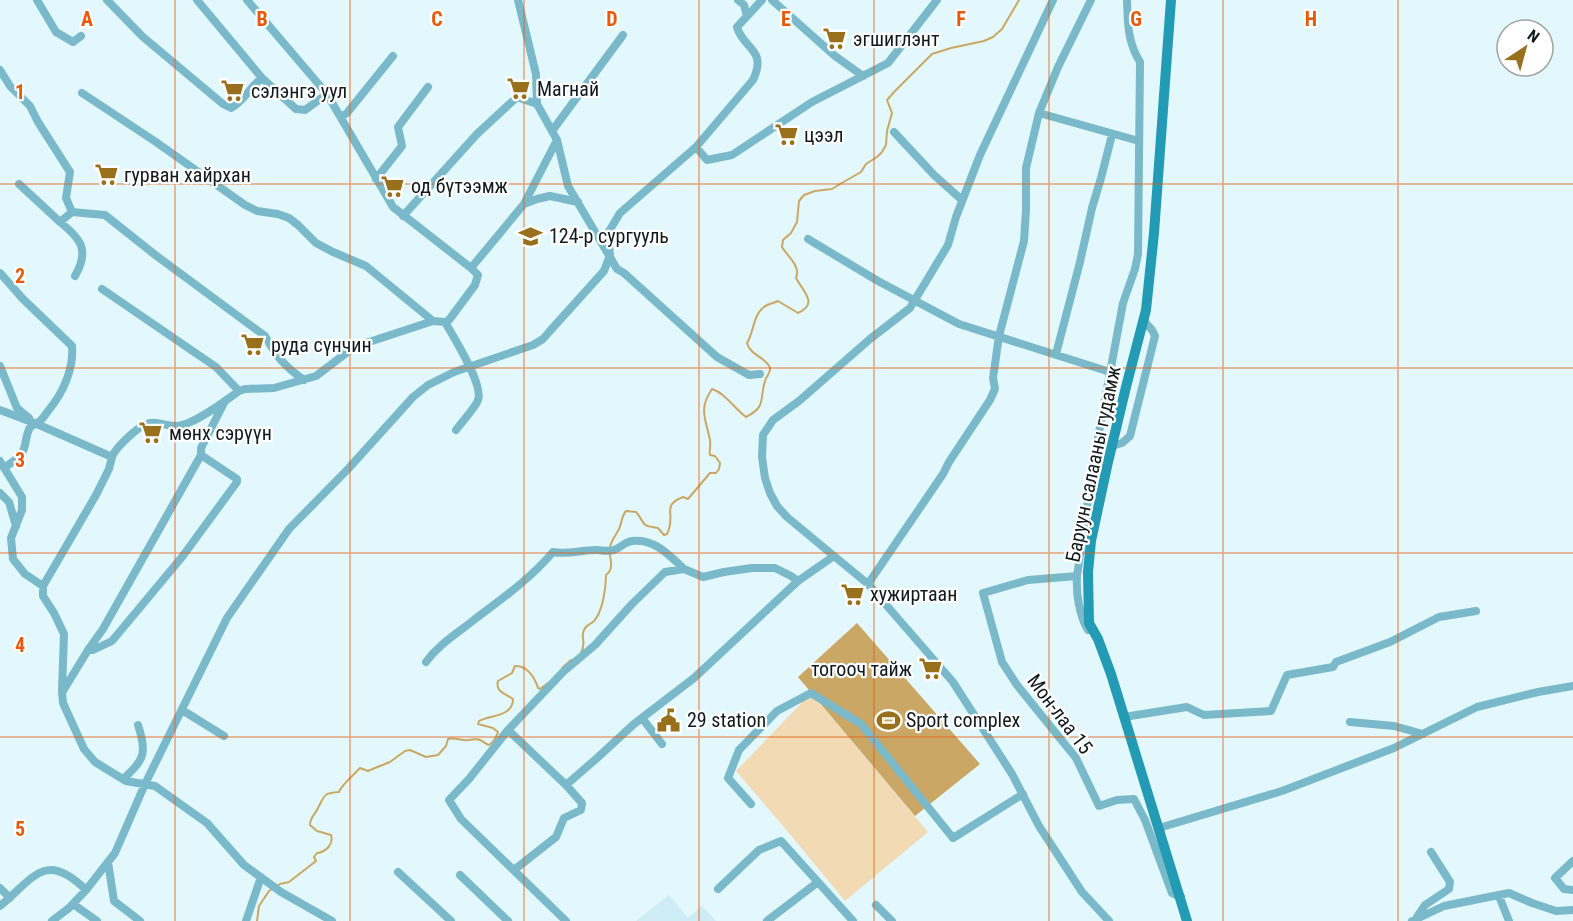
<svg xmlns="http://www.w3.org/2000/svg" width="1573" height="921" viewBox="0 0 1573 921" font-family="'Roboto Condensed',sans-serif">
  <style>
    .built { fill: #ceecf4 }
    .green { fill: #f2dbb4 }
    .water { fill: #cba765 }
    .lines { fill: none; stroke-linecap: round; stroke-linejoin: round }
    .stream { stroke: #cba765; stroke-width: 2 }
    .minor { stroke: #79b9c9; stroke-width: 8 }
    .secondary { stroke: #239bb4; stroke-width: 10 }
    .grid { fill: none; stroke: #e8590c; stroke-width: 1.5; stroke-opacity: 0.55 }
    .labels { text-anchor: middle; dominant-baseline: central; stroke-width: 4.5; stroke-linejoin: round; paint-order: stroke }
    .poi-label { font-size: 20px; fill: #12191b; stroke: #fff; text-anchor: start }
    .street-label { font-size: 20px; fill: #12191b; stroke: #fff }
    .grid-label { font-size: 20px; text-anchor: middle; font-weight: bold; fill: #e8590c; stroke: #fff; stroke-width: 4.5; stroke-linejoin: round; paint-order: stroke }
  </style>
  <rect width="100%" height="100%" fill="#e3f8fd"/>
  <path class="built" d="M669,895L688,918L702,906L716,921H636Z"/>
  <path class="green" d="M811,693L928,832L845,901L784,827L736,771Z"/>
  <path class="water" d="M857,623L980,764L915,816L798,677Z"/>
  <g class="lines">
    <path class="stream" d="M581,653C587,642 580,638 584,630C586,625 591,624 594,621C603,611 606,587 606,575C616,567 608,558 610,547C611,541 616,535 619,529C622,523 621,517 626,511L636,512C647,525 639,525 658,528L664,535L667,534C677,514 660,506 683,497L688,499L710,473H716L719,469L720,463L715,456L710,455C709,450 711,445 710,440C706,420 698,409 712,389C725,393 734,408 746,417C767,406 759,400 765,381C766,377 771,372 770,368C767,358 750,355 747,343C754,332 753,315 764,307C768,304 774,303 778,301L798,313C819,304 803,291 796,278C801,266 788,257 782,247L783,240L791,233L797,222L799,201L804,195L815,191L832,189L840,184L861,172L866,164L877,157L882,152L886,145L887,131L892,113L887,100L895,91L932,54L951,48L984,41L993,37L1002,29L1019,0
      M562,668L571,660
      M257,921L259,906L269,891L280,884L289,882L316,861L314,857L317,853C326,852 334,844 331,835L317,831L310,825C310,817 315,815 318,808C325,795 323,793 339,792C341,785 354,775 360,768L368,771L375,768L390,762L405,751L410,750L426,757L438,755L446,746L448,739C455,737 461,741 469,740C473,740 476,738 480,740C483,741 485,744 489,745C494,742 496,738 498,732L493,728L478,724L479,721C490,715 513,717 513,699C505,693 495,692 498,681L512,673L515,666C527,665 535,678 538,688L540,689L548,683"/>
    <path class="minor" d="M37,0L56,32L73,42L81,36
      M107,0L143,37L223,104L231,108C244,101 250,87 262,78
      M197,0L262,78L296,109L305,110L327,94
      M518,0L536,74L537,104L557,140L568,186L617,269L624,273L717,357L749,375L760,374
      M738,0L744,5L747,16
      M772,0L835,56L863,76
      M0,70L10,86L30,106L38,122L70,172L66,198L72,212L105,215L154,254L265,336C277,357 284,366 304,380
      M82,93L156,142L245,205L257,211L278,214L289,218L298,225L316,243L333,252L366,266L433,321
      M1039,113L1139,141
      M341,117L347,113L393,56
      M552,131L623,35
      M894,132L934,175L962,200
      M696,147L753,80C768,49 742,48 737,27L762,0
      M376,179L402,146L398,127L428,87
      M19,184L60,222
      M524,204L557,140
      M72,212L60,222C81,239 90,250 75,276
      M403,216L477,134L517,97L537,104
      M808,239L878,281L959,324L1110,372
      M471,268L524,204L537,199L550,196L578,202
      M0,273L23,299L72,346C74,369 63,393 48,411C43,418 39,424 31,426C25,434 27,443 23,451C20,459 11,462 4,468
      M102,289L216,367L239,391
      M445,322C453,336 484,385 478,400C475,408 461,423 456,430
      M1056,354L1080,262L1092,208L1101,178L1112,135
      M0,366L17,408L29,418
      M0,410L37,424L112,457C115,448 140,424 150,423C161,421 170,429 182,425C199,421 225,401 239,391L245,389L274,388L316,376L349,351L369,342L433,321L445,322L449,320L475,285L478,275L471,268L393,207L327,94L247,0
      M1112,446L1122,443L1130,436L1155,336L1152,330L1143,320
      M0,461L22,497V510L11,538L13,559L25,574L43,586V596L54,613L64,634L62,692L63,703L84,749L95,762L126,781L155,786L207,823L244,865L281,892L332,921
      M0,493L9,502L16,526
      M834,556L787,517L777,506L770,493L765,478L762,457L763,435L773,420L799,401L870,339L910,308L948,245L956,217L980,155L1053,0
      M1077,576L1028,580L983,593L1002,662L1017,685L1076,758L1099,806L1117,800L1134,799L1145,820L1172,893L1181,897
      M868,584L943,474L949,462L990,400L995,389L993,378L999,336L1024,241L1026,210V168L1039,113L1058,67L1091,0
      M43,586L96,495L109,469L112,457
      M1088,630C1079,615 1076,593 1077,576L1094,459L1123,303L1135,269L1138,254L1140,62C1127,41 1128,23 1127,0
      M88,650H93L112,641L182,557L237,482V479L201,455
      M426,662C439,644 458,633 475,619C502,599 531,578 553,552C568,555 581,550 596,550C602,550 608,552 614,550C620,548 625,542 632,541C654,538 669,555 684,569
      M63,691L88,650L103,629L201,455V448L225,401
      M182,710L224,736
      M1124,717L1187,707L1204,715L1271,711L1287,675L1333,667L1336,662L1390,642L1439,617L1476,611
      M642,718L662,744
      M1350,722L1394,726L1423,734
      M508,730L566,785L582,803L581,810L564,818L556,837L514,870
      M123,779C145,760 147,752 138,725
      M566,785L596,759L634,724L694,678L798,581L834,556L868,584L953,682L1012,774L1039,826L1082,892L1109,921
      M751,804L728,778L739,750L777,711L811,693L861,724L953,838L1023,794
      M1159,828L1282,791L1394,748L1477,707L1538,692L1573,686
      M1573,861L1555,878L1564,889L1573,890
      M108,862L114,901L140,921
      M398,872L451,921
      M460,875L508,921
      M0,888L10,898
      M718,889L759,850L781,841L853,921
      M1499,896L1509,921
      M73,904L97,921
      M876,905L892,921
      M0,906C34,878 45,850 86,890
      M1417,917L1425,905L1449,889L1450,882L1431,852
      M52,921L69,908L86,890L115,853L145,784L227,618L289,529L348,469L413,397L428,385L454,372L533,345L543,339L549,332L604,271L610,255L608,233L620,213L696,147L707,160L732,155L812,102L888,63L937,0
      M246,921L261,877
      M566,921L461,819L449,800L469,779L508,730L563,672L595,645L632,604L665,572L684,569L703,577L724,572L752,568H775L791,576L798,581
      M767,921L818,882
      M1412,921L1444,906L1509,893L1532,903L1556,911L1573,910"/>
    <path class="secondary" d="M1171,0L1154,233L1146,310L1126,387L1108,462L1091,541L1088,572L1089,623L1098,639L1111,674L1187,921"/>
  </g>
  <path class="grid" d="M175,0V921M350,0V921M524,0V921M699,0V921M874,0V921M1049,0V921M1223,0V921M1398,0V921M0,184H1573M0,368H1573M0,553H1573M0,737H1573"/>
  <defs>
    <symbol id="supermarket-bare" viewBox="-9 -9 18 18"><path d="M-6-5.5h2.5l.6 2H6L4.5 2H-2.5L-4.4-4H-6ZM-1.5 3.2a1.3 1.3 0 1 0 .1 0ZM3 3.2a1.3 1.3 0 1 0 .1 0Z" fill="#98701c" stroke="#fff" stroke-width="2.5" paint-order="stroke"/></symbol>
    <symbol id="school-bare" viewBox="-9 -9 18 18"><path d="M0-5L7-2L0 1L-7-2ZM-4 1L0 2.5L4 1V4Q0 6-4 4Z" fill="#98701c" stroke="#fff" stroke-width="2.5" paint-order="stroke"/></symbol>
    <symbol id="civic-bare" viewBox="-9 -9 18 18"><path d="M-.6-6.5H3V-4.5H.6V-3L4-1V1h2V6H-6V1h2V-1L-.6-3ZM-1.2 2.5V6h2.4V2.5Z" fill="#98701c" stroke="#fff" stroke-width="2.5" paint-order="stroke"/></symbol>
    <symbol id="stadium-bare" viewBox="-9 -9 18 18"><path d="M0-5a6.5 5 0 1 0 0 10a6.5 5 0 1 0 0-10ZM-3.5-1.8h7v3.6h-7Z" fill="#98701c" stroke="#fff" stroke-width="2.5" paint-order="stroke"/></symbol>
  </defs>
  <g fill-rule="evenodd">
    <use href="#supermarket-bare" x="818" y="22" width="33" height="33"/>
    <use href="#supermarket-bare" x="502" y="72" width="33" height="33"/>
    <use href="#supermarket-bare" x="216" y="74" width="33" height="33"/>
    <use href="#supermarket-bare" x="770" y="118" width="33" height="33"/>
    <use href="#supermarket-bare" x="90" y="158" width="33" height="33"/>
    <use href="#supermarket-bare" x="376" y="170" width="33" height="33"/>
    <use href="#school-bare" x="514" y="220" width="33" height="33"/>
    <use href="#supermarket-bare" x="236" y="328" width="33" height="33"/>
    <use href="#supermarket-bare" x="134" y="416" width="33" height="33"/>
    <use href="#supermarket-bare" x="836" y="578" width="33" height="33"/>
    <use href="#supermarket-bare" x="914" y="652" width="33" height="33"/>
    <use href="#civic-bare" x="652" y="704" width="33" height="33"/>
    <use href="#stadium-bare" x="872" y="704" width="33" height="33"/>
  </g>
  <g class="labels">
    <g class="poi-label">
      <text x="853" y="39">эгшиглэнт</text>
      <text x="537" y="89">Магнай</text>
      <text x="251" y="91">сэлэнгэ уул</text>
      <text x="804" y="135">цээл</text>
      <text x="124" y="175">гурван хайрхан</text>
      <text x="411" y="186">од бүтээмж</text>
      <text x="549" y="236">124-р сургууль</text>
      <text x="271" y="345">руда сүнчин</text>
      <text x="169" y="433">мөнх сэрүүн</text>
      <text x="870" y="594">хужиртаан</text>
      <text x="912" y="669" text-anchor="end">тогооч тайж</text>
      <text x="687" y="720">29 station</text>
      <text x="906" y="720">Sport complex</text>
    </g>
    <g class="street-label">
      <text transform="translate(1093 464) rotate(-78)">Баруун салааны гудамж</text>
      <text transform="translate(1060 714) rotate(53)">Мон-лаа 15</text>
    </g>
  </g>
  <g class="grid-label">
    <text x="87" y="26">A</text>
    <text x="262" y="26">B</text>
    <text x="437" y="26">C</text>
    <text x="612" y="26">D</text>
    <text x="786" y="26">E</text>
    <text x="961" y="26">F</text>
    <text x="1136" y="26">G</text>
    <text x="1311" y="26">H</text>
    <text x="20" y="99">1</text>
    <text x="20" y="283">2</text>
    <text x="20" y="467">3</text>
    <text x="20" y="652">4</text>
    <text x="20" y="836">5</text>
  </g>
  <g transform="translate(1525 48) rotate(36)"><circle r="28" fill="#ffffff" stroke="#a0a3a4" stroke-width="1.5"/>
  <path d="M0-4.5L10 22L0 15L-10 22Z" fill="#98701c"/>
  <text y="-9" font-size="16" font-weight="bold" text-anchor="middle" fill="#12191b">N</text>
  </g>
</svg>
